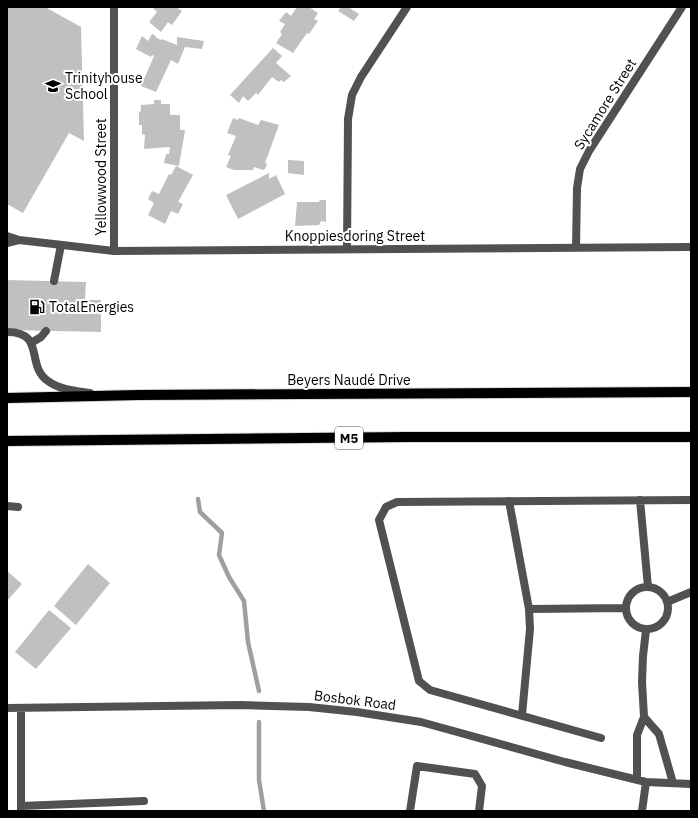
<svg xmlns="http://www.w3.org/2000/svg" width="698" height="818" viewBox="0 0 698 818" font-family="'IBM Plex Sans',sans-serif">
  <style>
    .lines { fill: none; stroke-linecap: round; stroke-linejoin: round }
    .stream { stroke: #9f9f9f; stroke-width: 4.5 }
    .building { fill: #c0c0c0 }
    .primary-casing { stroke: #dbdbdb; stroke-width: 12 }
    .lane { stroke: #515151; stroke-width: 8 }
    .street { stroke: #515151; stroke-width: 8 }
    .primary { stroke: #000; stroke-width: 10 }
    .labels { text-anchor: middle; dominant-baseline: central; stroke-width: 4; stroke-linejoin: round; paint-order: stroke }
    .shield { fill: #fff; stroke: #4c4c4c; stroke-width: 1 }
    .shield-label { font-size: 13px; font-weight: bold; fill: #000 }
    .poi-label { font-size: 14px; fill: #000; stroke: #fff; text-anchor: start }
    .street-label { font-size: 14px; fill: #000; stroke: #fff }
  </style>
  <rect width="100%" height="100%" fill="#fff"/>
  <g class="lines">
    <path class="stream" d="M198,499L200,512L222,533L219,555L229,577L244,601L248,642L259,691
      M259,722V780L264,811"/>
  </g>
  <path class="building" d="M7,7H45L81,27L84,141L69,133L23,213L7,204Z
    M152,7H176L182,11L172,25L168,22L161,32L149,22L157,12Z
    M297,7L301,8L302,7H309L318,13L314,19L318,21L309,34L307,33L293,53L276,43L282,34L280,32L285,24L279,21L286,12L291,16Z
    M341,7H348L359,14L354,21L338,11Z
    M152,34L156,36L155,37L161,40L162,39L177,45V37L204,41L202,49L185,47L178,64L171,60L156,92L141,86L154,56L152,55L151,57L136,49L142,36L148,41Z
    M273,48L282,56L276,63L291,76L284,82L281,80L279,82L272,77L258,95L256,93L248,101L243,96L239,103L230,95Z
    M154,100H161V104H170V115H180V130H185L179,166L164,163L166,154H169L170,147L144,149L145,135L142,134V125H139V112L141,111V105L154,104Z
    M233,118L238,120L239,118L258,125L261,120L279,125L265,163L267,164L265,169L263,170L254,167L253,170H234L226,167L231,156L228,155L236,136L227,133Z
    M288,160L304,161V175L288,173Z
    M176,166L193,175L178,202L183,204L178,214L171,211L165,224L148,215L154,203L148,199L152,191L159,194L169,174L171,175Z
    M269,173V179L276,175L285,194L238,219L226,195Z
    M320,200H326V222L321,221L319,225L295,226L297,202H319Z
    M7,280L86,282L85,300H101V332L7,330Z
    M88,564L110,583L76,625L54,606Z
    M7,571L22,584L7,601Z
    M49,610L71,628L36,669L15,652Z"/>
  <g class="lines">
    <defs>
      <path id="primary" d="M7,398L139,395L691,392
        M7,441L407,437H691"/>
    </defs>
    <use href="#primary" class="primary-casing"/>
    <path class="lane" d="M54,281L61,245
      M7,332C46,332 25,365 48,381C60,390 76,391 90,393
      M31,343L41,337L46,331
      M7,506L18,507
      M410,811L417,766L475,774L482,786L479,811"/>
    <path class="street" d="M114,7V251
      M7,236L19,240L114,251L691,247
      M7,243L19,240
      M576,248L577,188L580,169L589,151L682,7
      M347,249L348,119L352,95L361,77L407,7
      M640,500L648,587
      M509,501L529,609L530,629L522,715
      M626 608a21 21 0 1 1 42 0a21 21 0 1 1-42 0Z
      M667,602L691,592
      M529,609L626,608
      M7,708L241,705L309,707L357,712L421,722L565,762L646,782L691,784
      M21,709V810
      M644,717L659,734L673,783
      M601,738L430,690L419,681L379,520L386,507L397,502L691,500
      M637,780V735L644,717L642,682L643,656L646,630
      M21,806L144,801
      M642,811L646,782"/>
    <use href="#primary" class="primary"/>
  </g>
  <defs>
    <symbol id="school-bare" viewBox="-9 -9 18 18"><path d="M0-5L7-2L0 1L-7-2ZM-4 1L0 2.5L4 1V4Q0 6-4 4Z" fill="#000" stroke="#fff" stroke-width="2.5" paint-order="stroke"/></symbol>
    <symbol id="fuel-bare" viewBox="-9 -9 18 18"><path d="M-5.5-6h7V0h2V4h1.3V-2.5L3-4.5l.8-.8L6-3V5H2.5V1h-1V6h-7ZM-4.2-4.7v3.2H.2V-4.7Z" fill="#000" stroke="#fff" stroke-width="2.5" paint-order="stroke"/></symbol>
  </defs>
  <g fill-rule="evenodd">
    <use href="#school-bare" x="42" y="75" width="22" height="22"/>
    <use href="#fuel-bare" x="26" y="296" width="22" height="22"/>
  </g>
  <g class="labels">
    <rect class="shield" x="335" y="427" width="28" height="22" rx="3"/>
    <g class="shield-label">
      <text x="349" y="438">M5</text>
    </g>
    <g class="poi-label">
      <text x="65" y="78">Trinityhouse<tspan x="65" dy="16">School</tspan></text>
      <text x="49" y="307">TotalEnergies</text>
    </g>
    <g class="street-label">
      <text transform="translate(605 104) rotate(-58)">Sycamore Street</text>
      <text transform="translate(101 177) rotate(-90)">Yellowwood Street</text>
      <text x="355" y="236">Knoppiesdoring Street</text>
      <text x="349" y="380">Beyers Naudé Drive</text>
      <text transform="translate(355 700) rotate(7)">Bosbok Road</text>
    </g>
  </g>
  <rect width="698" height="818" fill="none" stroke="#000000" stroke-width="16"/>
</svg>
